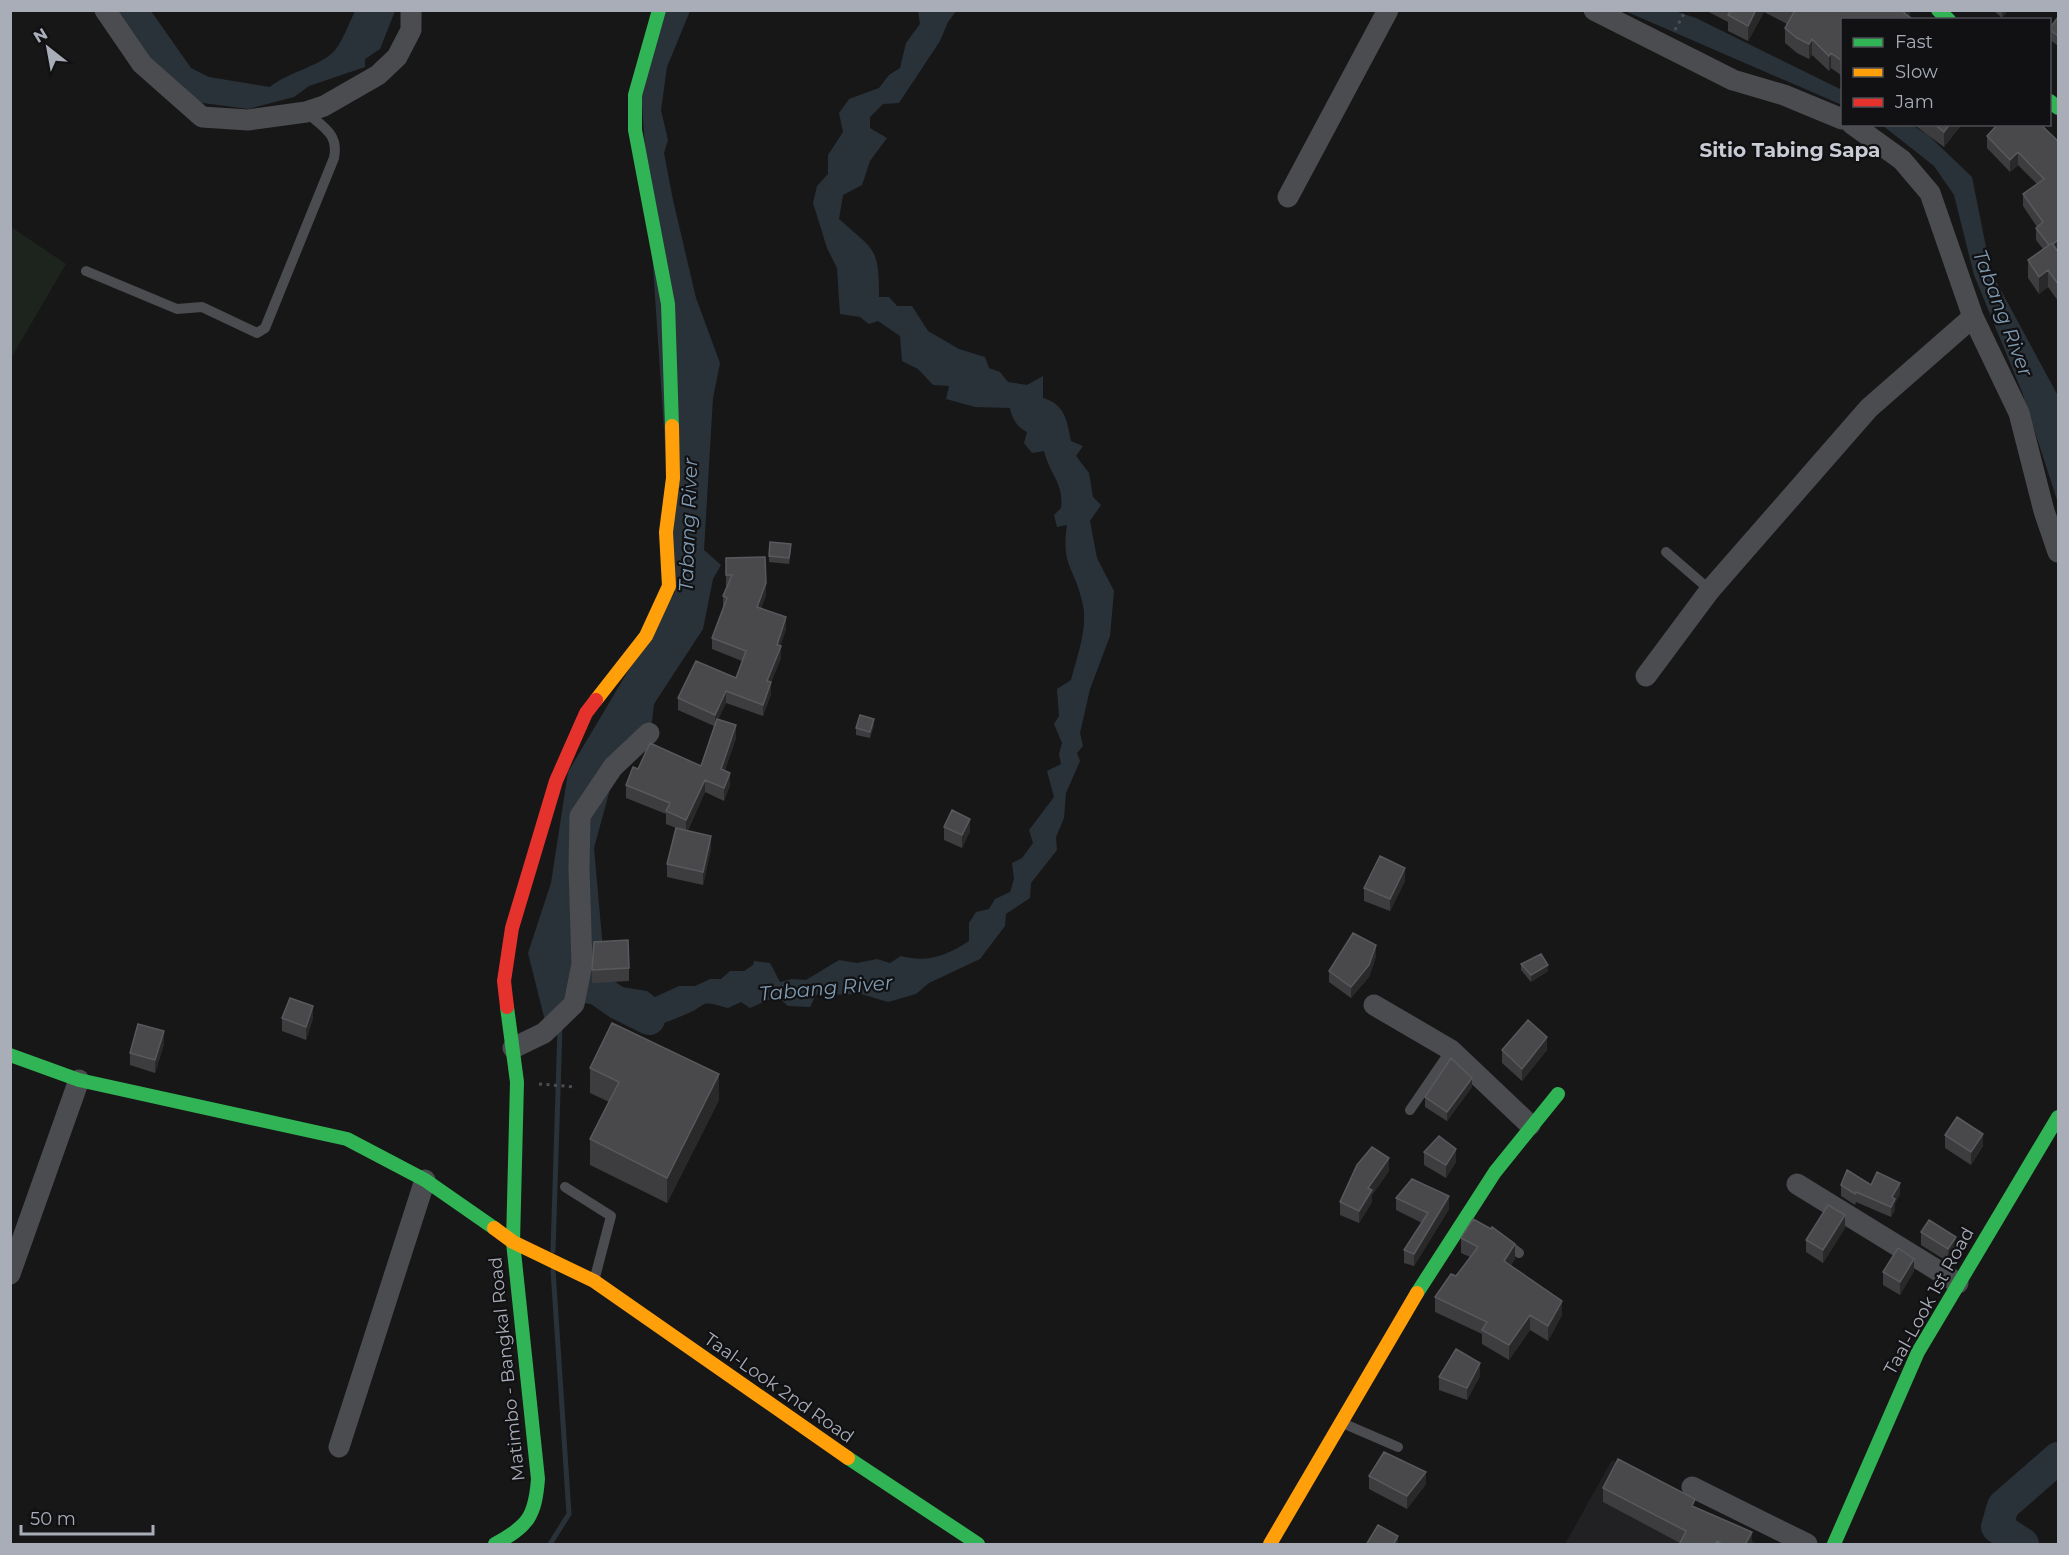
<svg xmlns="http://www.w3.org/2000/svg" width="2069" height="1555" viewBox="0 0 2069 1555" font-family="Montserrat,sans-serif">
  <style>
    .built { fill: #212123 }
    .green { fill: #1d241e }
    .water { fill: #2a3239 }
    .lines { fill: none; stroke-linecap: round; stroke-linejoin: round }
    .stream { stroke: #2a3239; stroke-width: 5 }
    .river { stroke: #2a3239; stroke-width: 32 }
    .path { stroke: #4d4e52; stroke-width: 3; stroke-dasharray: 3 4.5; stroke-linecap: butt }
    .lane { stroke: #4b4c50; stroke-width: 10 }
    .street { stroke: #4b4c50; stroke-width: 21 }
    .fast { stroke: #30b455; stroke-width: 14 }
    .slow { stroke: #ff9f0a; stroke-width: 14 }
    .jam { stroke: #e5322d; stroke-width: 14 }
    .wall { fill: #3d3d3f }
    .shaded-wall { fill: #29292a }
    .building { fill: #49494c; stroke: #58595d; stroke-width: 1.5 }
    .labels { text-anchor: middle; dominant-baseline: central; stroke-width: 4.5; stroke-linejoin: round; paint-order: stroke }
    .street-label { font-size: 18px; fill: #a8adb8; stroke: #111113 }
    .neighbourhood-label { font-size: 20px; font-weight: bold; fill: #c9ccd4; stroke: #111113 }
    .water-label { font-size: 20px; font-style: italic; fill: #7f9bb3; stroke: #111113 }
  </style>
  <rect width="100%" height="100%" fill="#171717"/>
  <path class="built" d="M1612,1460L1758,1544H1565Z"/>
  <path class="green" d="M11,227L66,264L11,358Z"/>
  <path class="water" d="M111,11H151L191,68L209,77L270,87C289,71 323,66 336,49C344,38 349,23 355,11H395L380,49L365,59V67L309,86L294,97L248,109L203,103L191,99L149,58Z
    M665,11H690L667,67L661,110L668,140L664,153L673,200L696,298L720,363L713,398L704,550L721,565L713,579L703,629L654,704L652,722L612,782L594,848L606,983L590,1004L583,1003L546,1025L528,953L551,883L568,772L675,592L641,89Z
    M918,11H956L948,22L940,41L899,103L883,104L870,117V128L887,138L870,161L862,185L843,195L839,219C875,251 879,247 879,297H889L897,306H912L928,331L959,349L985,357L989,368L1000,372L1008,382L1027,385L1043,376V398C1065,404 1067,421 1071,441L1083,446L1076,456L1089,473L1093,497L1101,505L1090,521L1097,558L1114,591L1110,636L1090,689L1080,733L1083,746L1077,753L1080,761L1066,793L1064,818L1056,837L1057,850L1031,883L1030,898L1006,914L1005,926L980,959L929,983L916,994L888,1002L861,994L816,995L810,1007L788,1006L777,996L750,1008L741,1002L728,1008C722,1007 711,1002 705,1004C701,1005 697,1009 693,1011C662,1025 630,1040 609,1005L622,987L647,991L655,997L679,986H695L710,979H721L730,971H744L753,965L754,961L770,963L780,982L792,979L806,980L839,960L857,963L877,959L890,963L901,956C927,963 946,956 969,941V923L976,912L989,909L995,899L1010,892L1014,879L1012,863L1022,858L1033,843L1029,830L1054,797L1047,771L1061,764L1059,754L1062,743L1054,724L1059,716L1057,689L1071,680C1077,656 1089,626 1082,601C1074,566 1061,566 1067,525L1057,527L1054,515L1061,508C1064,483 1050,475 1044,451L1032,453L1024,443L1027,432C1017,427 1012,419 1010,408L975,407L946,399L949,386L933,385L918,369L902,361L900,336L878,321L869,324L860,317L840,314L837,268L827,248L813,203L817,186L828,174V155L843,132L839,113L849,99L879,88L889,75L900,68L906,43L920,24Z
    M1625,11H1675L1696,18L1842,90V105Z
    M1882,125H1912L1928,135L1972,177L1991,272L2057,394L2058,503L2022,392L1974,275L1954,195L1934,166Z"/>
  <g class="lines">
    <path class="stream" d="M553,1251L560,1027
      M550,1544L569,1514L553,1270"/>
    <path class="river" d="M568,963L570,970L619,1004L649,1019
      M2023,1544L1997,1527L2003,1506L2058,1458"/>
    <path class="path" d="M1675,30L1686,10
      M539,1084L576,1087"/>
    <path class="lane" d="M86,271L177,309L202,307L257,333L265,328L334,158C339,134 323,127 306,112
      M1666,552L1710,590
      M1410,1110L1451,1050
      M565,1187L611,1216L594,1281
      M1503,1241L1519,1253
      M1340,1422L1398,1447"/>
    <path class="street" d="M105,10L142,64L202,117L248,120L306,112L324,106L378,75L397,57L411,30V10
      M1594,10L1733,80L1784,95L1842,119
      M1852,124L1902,160L1930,193L1973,317L2019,413L2044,511L2058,552
      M1288,197L1388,10
      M1646,676L1710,590L1869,408L1973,317
      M1374,1005L1451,1050L1530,1125
      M513,1048L544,1033L574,1004L582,964L579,869L580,816L613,767L649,733
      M1797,1184L1958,1283
      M10,1274L79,1080
      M339,1447L425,1180
      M1692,1487L1807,1544"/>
    <path class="fast" d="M659,10L635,95V130L668,304L672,426
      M1938,10L1949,20
      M2050,101L2058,108
      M10,1055L79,1080L347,1139L425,1180L494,1228
      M1417,1293L1495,1172L1558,1094
      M848,1458L978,1544
      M495,1544C528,1526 535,1517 538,1479L513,1242L517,1082L507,1007
      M1834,1544L1918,1352L2058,1117"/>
    <path class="slow" d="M596,700L646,636L669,586L666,532L673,478L672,426
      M494,1228L513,1242L594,1281L848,1458
      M1270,1544L1417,1293"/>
    <path class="jam" d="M507,1007L504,981L512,928L556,781L586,713L596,700"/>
  </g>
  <path class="wall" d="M1705,10H1910L1842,20V76L1831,68L1829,71L1812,55L1809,59L1797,53L1785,43V28L1787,24L1764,12L1748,41L1728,31V22Z
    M1993,10H2008L2002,18Z
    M2058,17V46L2049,39V29Z
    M1913,124H1962L1944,147Z
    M1987,136L2058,141V301L2048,287L2039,294L2028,278V260L2043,249L2036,240V228L2037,227L2023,206V194L2037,184L2018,165L2010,172L1987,148Z
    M791,550L789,564L769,562V556Z
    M726,558L766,595L761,608L786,629L780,646L781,658L771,682V694L763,716L726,703L718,719L736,738L725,770L730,785L724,801L705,792L688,830L711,849L703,885L667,877V864L676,828L666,824V814L626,798V785L638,769L701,766L714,726L678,710V698L736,678L742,661L712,649V638L723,608V596L727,586H726Z
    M874,725L870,738L856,735V728Z
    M944,827L970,831L962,848L944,840Z
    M1405,881L1390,911L1364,901V888Z
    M1376,956L1369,977L1351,998L1329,982V971Z
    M1521,964L1548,971L1531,982L1521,970Z
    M629,968V981L592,983V970Z
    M282,1018H313L306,1040L282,1031Z
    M164,1044L155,1073L130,1065V1053Z
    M1502,1050H1547L1522,1081L1502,1063Z
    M590,1068L719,1100L667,1203L590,1165V1139L609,1102L590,1093Z
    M1472,1087L1447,1121L1425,1107V1097Z
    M1945,1135L1983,1146L1971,1165L1945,1148Z
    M1424,1152L1456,1162L1446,1178L1424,1165Z
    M1389,1171L1372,1195V1202L1359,1223L1340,1215V1202Z
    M1841,1185H1871L1900,1194L1895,1203V1210L1891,1217L1856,1202L1855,1205L1841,1196Z
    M1396,1198L1449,1209L1414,1266L1404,1263V1250L1422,1223L1396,1210Z
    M1845,1228L1823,1263L1806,1252V1240Z
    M1921,1232L1956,1250L1948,1262L1921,1245Z
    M1461,1238L1515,1259L1511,1265L1562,1315L1548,1341L1530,1330L1509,1360L1482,1344V1334L1435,1312V1297L1456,1276L1470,1257L1461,1253Z
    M1914,1271L1900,1295L1883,1285V1272Z
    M1480,1376L1467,1400L1439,1390V1377Z
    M1369,1476L1426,1484L1407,1509L1369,1489Z
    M1603,1488L1695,1507L1752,1545H1679L1680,1543L1603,1502Z"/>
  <path class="shaded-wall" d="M1756,10H1764V12L1748,41V26Z
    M1906,10H1910V19L1904,13Z
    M2002,10H2008L2002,18Z
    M1812,39V55L1809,59V44Z
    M1831,53V68L1829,71V56Z
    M1950,124H1962L1944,147V132Z
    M2018,152V165L2010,172V160Z
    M2058,240V252L2050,246Z
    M2048,270V287L2039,294V277Z
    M766,583V595L757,618V607Z
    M786,617V629L777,656V645Z
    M781,646V658L767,693V681Z
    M771,682V694L763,716V705Z
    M726,691V703L715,727V715Z
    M874,719V725L870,738V732Z
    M736,725V738L721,781V769Z
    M730,773V785L724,801V788Z
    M705,780V792L686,833V820Z
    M970,819V831L962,848V835Z
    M711,836V849L703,885V872Z
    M1405,868V881L1390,911V899Z
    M1376,945V956L1369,977L1351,998V987Z
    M1548,965V971L1531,982V975Z
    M313,1006V1018L306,1040V1027Z
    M164,1031V1044L155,1073V1060Z
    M1547,1037V1050L1522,1081V1069Z
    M719,1074V1100L667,1203V1178Z
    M1472,1078V1087L1447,1121V1112Z
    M1983,1134V1146L1971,1165V1152Z
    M1456,1149V1162L1446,1178V1165Z
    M1389,1158V1171L1372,1195V1202L1359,1223V1211L1368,1188Z
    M1900,1183V1194L1895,1203V1210L1891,1217L1892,1197Z
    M1449,1196V1209L1414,1266V1254Z
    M1845,1215V1228L1823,1263V1250Z
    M1956,1237V1250L1948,1262V1249Z
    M1515,1244V1259L1504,1275V1261Z
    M1914,1259V1271L1900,1295V1282Z
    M1562,1301V1315L1548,1341V1326Z
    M1530,1315V1330L1509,1360V1345Z
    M1480,1363V1376L1467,1400V1388Z
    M1426,1472V1484L1407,1509V1496Z
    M1752,1532V1545H1745Z
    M1398,1536V1545H1393Z"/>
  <path class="building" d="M1731,10H1756L1748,26L1728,15Z
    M1791,10H1906L1904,13L1914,20H1842V61L1831,53L1829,56L1812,39L1809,44L1797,38L1785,28L1794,12Z
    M2058,17V36L2049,29Z
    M1934,124H1950L1944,132Z
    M1998,124H2040L2058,141V240L2053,244L2052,243L2049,245L2036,228L2043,222L2023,194L2044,179L2018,152L2010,160L1987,136Z
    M2052,243L2058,252V284L2048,270L2039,277L2028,260Z
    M770,542L791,544L789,558L769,556Z
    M765,557L766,583L757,607L786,617L777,645L781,646L767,681L771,682L763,705L726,691L715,715L678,698L696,661L736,678L746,651L712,638L727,598L723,596L732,575H726V558Z
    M860,715L874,719L870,732L856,728Z
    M717,719L736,725L721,769L730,773L724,788L705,780L686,820L666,811L670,803L626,785L633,767L638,769L650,743L701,766Z
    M952,810L970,819L962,835L944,827Z
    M676,828L711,836L703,872L667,864Z
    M1380,856L1405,868L1390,899L1364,888Z
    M1353,933L1376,945L1369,965L1351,987L1329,971Z
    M628,940L629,968L592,970L594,942Z
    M1541,954L1548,965L1531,975L1521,964Z
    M290,998L313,1006L306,1027L282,1018Z
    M1528,1020L1547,1037L1522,1069L1502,1050Z
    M612,1023L719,1074L667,1178L590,1139L619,1082L590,1068Z
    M138,1024L164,1031L155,1060L130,1053Z
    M1451,1058L1472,1078L1447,1112L1425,1097Z
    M1957,1117L1983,1134L1971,1152L1945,1135Z
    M1439,1136L1456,1149L1446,1165L1424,1152Z
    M1372,1147L1389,1158L1368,1188L1372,1190L1359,1211L1340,1202L1357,1165Z
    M1847,1170L1871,1185L1877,1172L1900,1183L1892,1197L1895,1199L1891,1207L1856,1192L1855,1194L1841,1185Z
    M1412,1179L1449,1196L1414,1254L1404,1250L1428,1213L1396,1198Z
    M1828,1205L1845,1215L1823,1250L1806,1240Z
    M1473,1219L1491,1229L1492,1227L1515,1244L1504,1261L1562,1301L1548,1326L1530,1315L1509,1345L1482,1330L1487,1322L1435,1297L1451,1274L1456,1276L1478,1247L1461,1238Z
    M1929,1220L1956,1237L1948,1249L1921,1232Z
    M1898,1248L1914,1259L1900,1282L1883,1272Z
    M1456,1349L1480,1363L1467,1388L1439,1377Z
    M1384,1452L1426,1472L1407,1496L1369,1476Z
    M1618,1459L1695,1499L1692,1506L1752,1532L1745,1545H1724L1717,1541L1715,1545H1679L1686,1531L1603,1488Z
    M1378,1525L1398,1536L1393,1545H1366Z"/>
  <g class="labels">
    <g class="street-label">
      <text transform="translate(1929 1301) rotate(-61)">Taal-Look 1st Road</text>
      <text transform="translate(507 1369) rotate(-96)">Matimbo - Bangkal Road</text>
      <text transform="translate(779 1388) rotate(35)">Taal-Look 2nd Road</text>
    </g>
    <g class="neighbourhood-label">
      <text x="1790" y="150">Sitio Tabing Sapa</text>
    </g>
    <g class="water-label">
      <text transform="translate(2003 313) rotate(69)">Tabang River</text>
      <text transform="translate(688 525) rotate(-88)">Tabang River</text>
      <text transform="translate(826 988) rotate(-5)">Tabang River</text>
    </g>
  </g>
  <rect width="2069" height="1555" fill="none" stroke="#a8adb8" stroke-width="24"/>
  <rect x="1841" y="18" width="210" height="108" fill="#111113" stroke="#4d4f55" stroke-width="1.5"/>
  <rect x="1853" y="38" width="30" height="9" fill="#30b455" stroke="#4d4f55" stroke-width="1.5"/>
  <text x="1895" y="48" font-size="18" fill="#a8adb8">Fast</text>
  <rect x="1853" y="68" width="30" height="9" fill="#ff9f0a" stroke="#4d4f55" stroke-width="1.5"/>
  <text x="1895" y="78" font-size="18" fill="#a8adb8">Slow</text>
  <rect x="1853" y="98" width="30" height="9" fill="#e5322d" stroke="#4d4f55" stroke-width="1.5"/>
  <text x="1895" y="108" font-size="18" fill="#a8adb8">Jam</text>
  <g transform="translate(48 48) rotate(329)" stroke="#111113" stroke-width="4.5" paint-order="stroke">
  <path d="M0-4.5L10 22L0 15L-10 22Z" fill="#a8adb8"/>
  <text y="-9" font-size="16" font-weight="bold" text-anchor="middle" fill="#a8adb8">N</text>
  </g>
  <path d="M21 1525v9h132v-9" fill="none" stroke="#a8adb8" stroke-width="3"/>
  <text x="30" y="1525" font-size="18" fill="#a8adb8" stroke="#111113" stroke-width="4.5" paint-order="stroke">50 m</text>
</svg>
